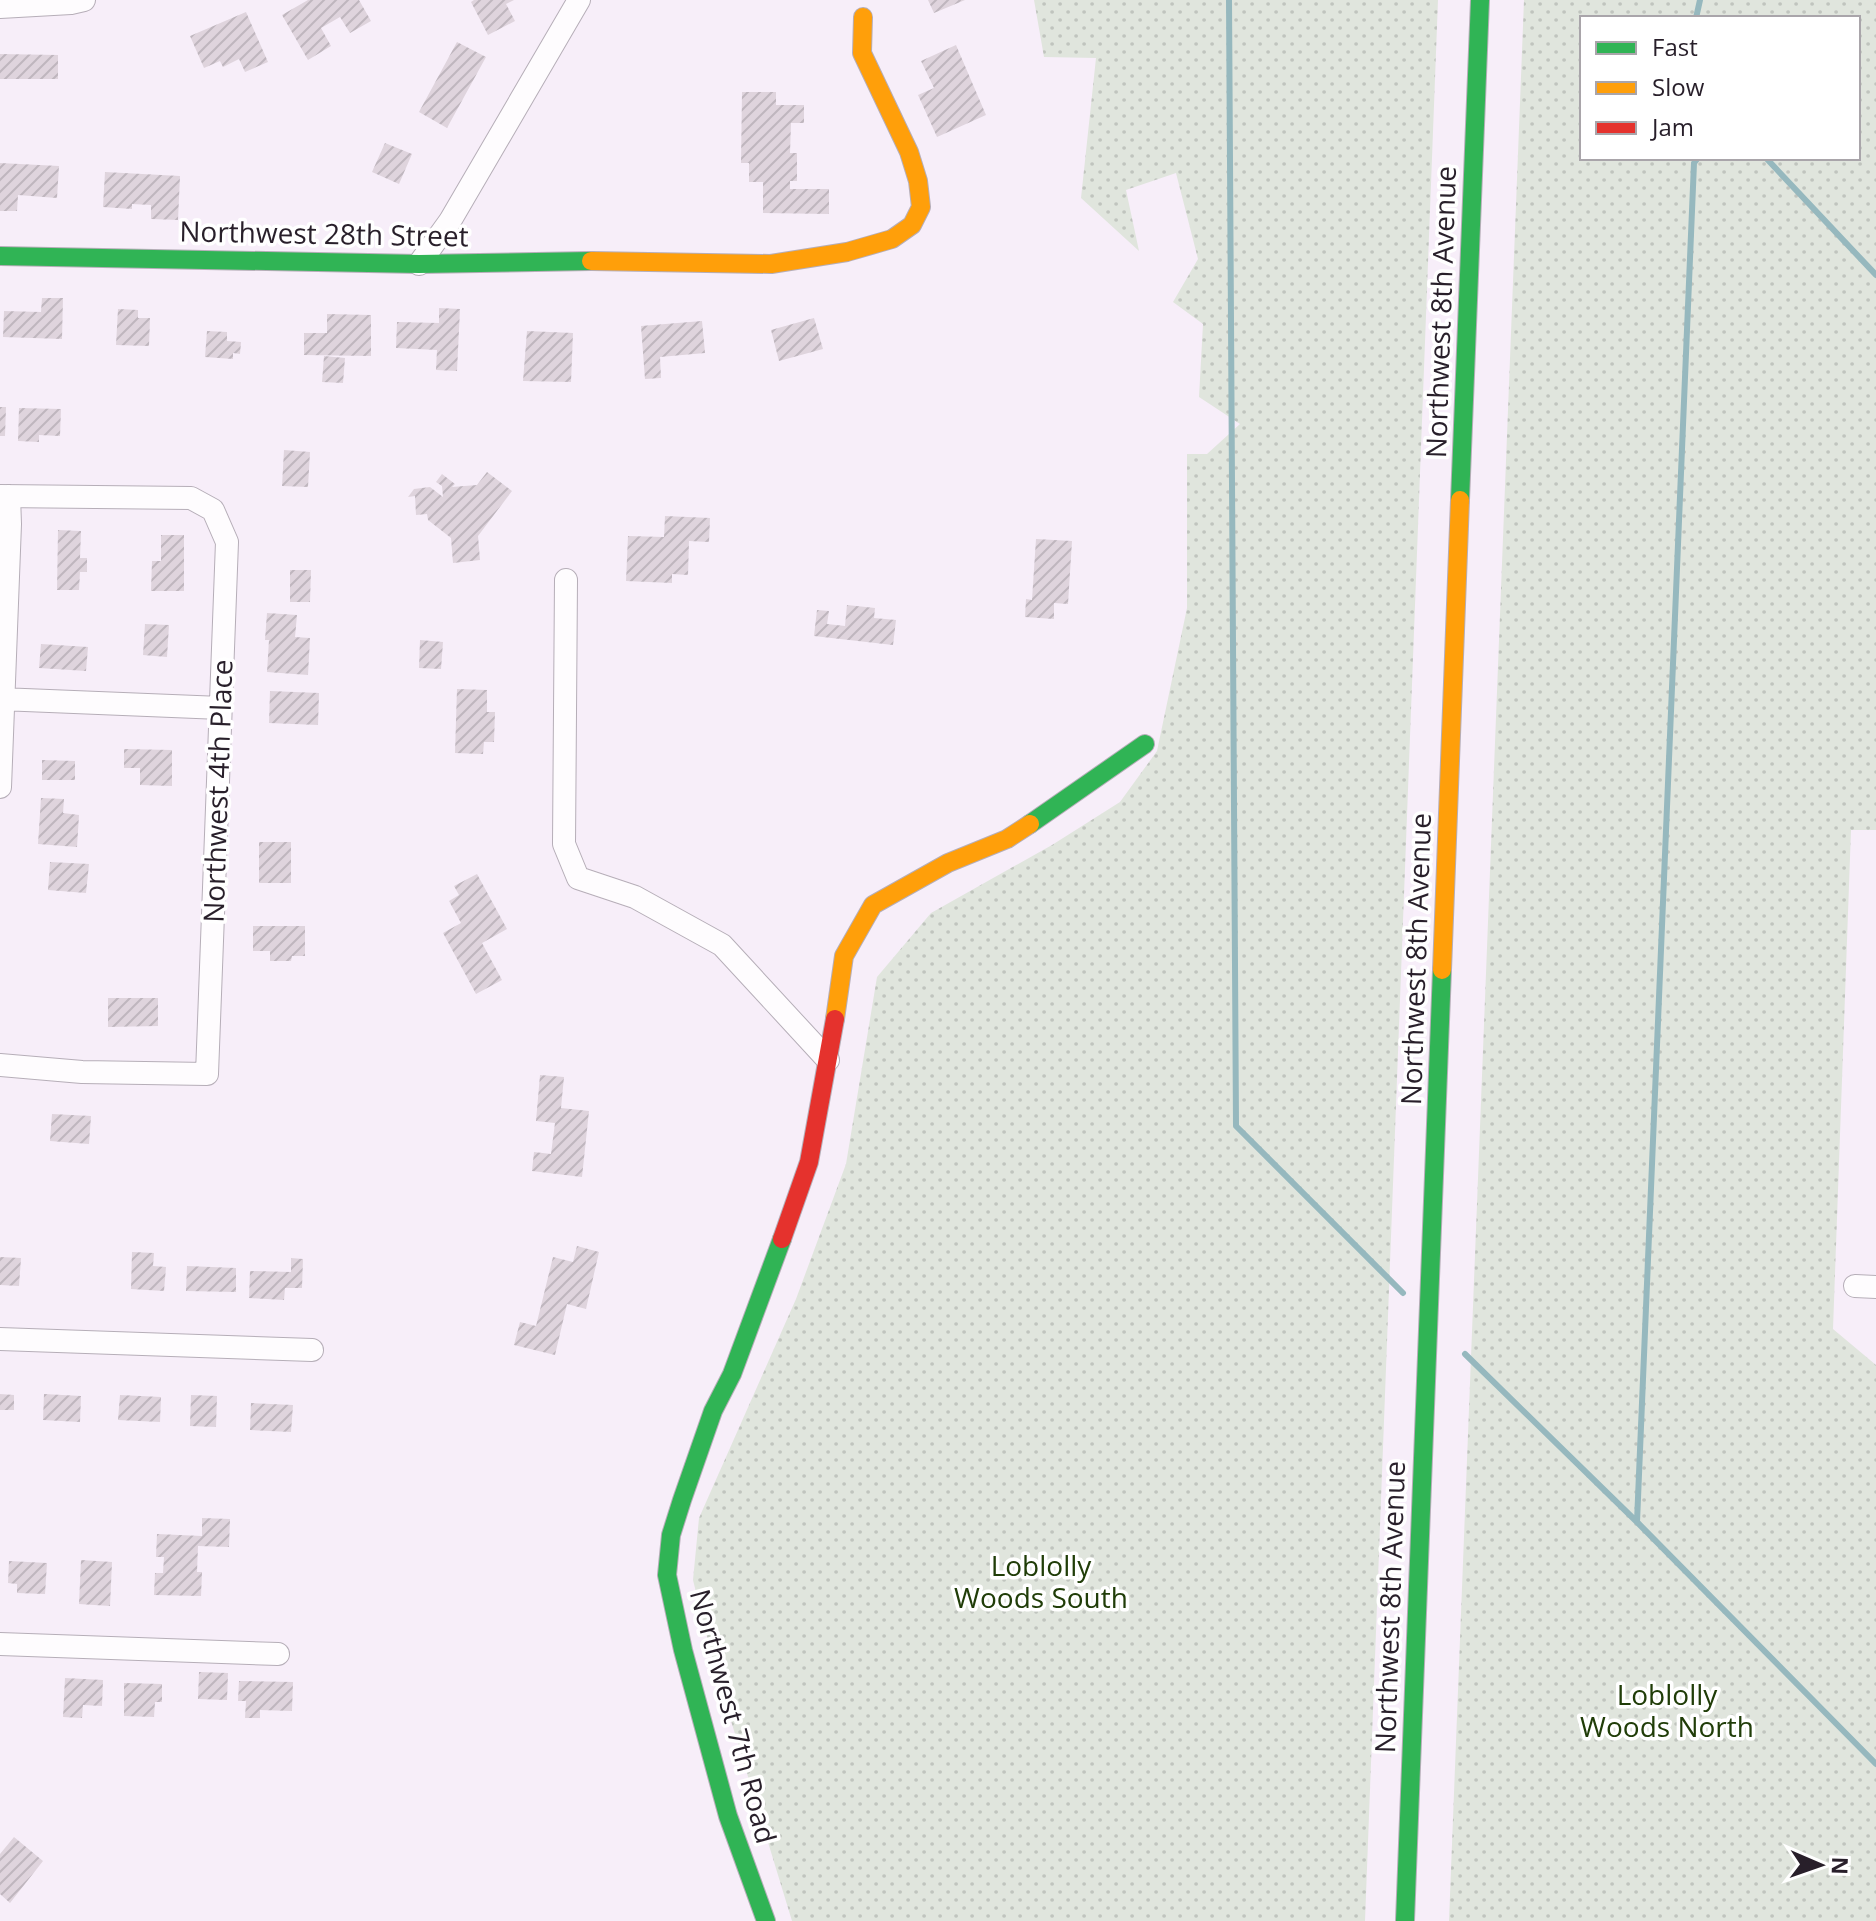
<svg xmlns="http://www.w3.org/2000/svg" width="1876" height="1921" viewBox="0 0 1876 1921" font-family="'Open Sans',sans-serif">
  <style>
    .park { fill: url(#park-dots); fill-rule: evenodd }
    .lines { fill: none; stroke-linecap: round; stroke-linejoin: round }
    .stream { stroke: #96b8be; stroke-width: 6 }
    .building { fill: url(#building-hatch) }
    .street-casing { stroke: #b6aeb8; stroke-width: 24 }
    .fast-casing { stroke: #b6aeb8; stroke-width: 20 }
    .slow-casing { stroke: #b6aeb8; stroke-width: 20 }
    .jam-casing { stroke: #b6aeb8; stroke-width: 20 }
    .street { stroke: #fefcfe; stroke-width: 22 }
    .fast { stroke: #30b455; stroke-width: 18 }
    .slow { stroke: #ff9f0a; stroke-width: 18 }
    .jam { stroke: #e5322d; stroke-width: 18 }
    .labels { text-anchor: middle; dominant-baseline: central; stroke-width: 7; stroke-linejoin: round; paint-order: stroke }
    .street-label { font-size: 28px; fill: #281f2a; stroke: #fff }
    .park-label { font-size: 28px; fill: #203d08; stroke: #fff }
  </style>
  <defs>
    <pattern id="park-dots" width="8" height="8" patternUnits="userSpaceOnUse" patternTransform="scale(2)"><rect width="8" height="8" fill="#e0e5dd"/><path d="M2 2h.1M6 6h.1" fill="none" stroke="#c0c4be" stroke-width="1.8" stroke-linecap="round"/></pattern>
    <pattern id="building-hatch" width="6" height="6" patternUnits="userSpaceOnUse" patternTransform="scale(2)"><rect width="6" height="6" fill="#dfd4dd"/><path d="M-1 1l2-2M0 6l6-6M5 7l2-2" fill="none" stroke="#bfb6be"/></pattern>
  </defs>
  <rect width="100%" height="100%" fill="#f7eef9"/>
  <path class="park" d="M1034,0H1438L1365,1921H792L714,1665L693,1580L699,1518L796,1299L846,1164L877,977L931,913L1052,845L1120,802L1157,751L1187,608V454H1207L1240,424L1199,397L1203,324L1173,302L1198,259L1176,173L1126,190L1139,251L1081,198L1096,58L1044,57Z
    M1524,0H1876V830H1851L1833,1329L1876,1365V1921H1449ZM1858,18V158H1582V18Z"/>
  <g class="lines">
    <path class="stream" d="M1229,0L1236,1126L1403,1293
      M1696,18L1700,0
      M1766,158L1876,275
      M1465,1354L1637,1522L1876,1764
      M1637,1522L1694,163L1698,158"/>
  </g>
  <path class="building" d="M308,0H359L371,21L350,33L340,17L321,28L331,46L308,60L282,15Z
    M474,0H514L506,4L515,21L488,35L471,2Z
    M928,0H965L934,13Z
    M246,12L268,62L245,72L239,59L223,67L220,61L204,68L190,36Z
    M457,42L486,57L447,128L419,112Z
    M956,45L986,115L937,137L918,95L934,88L921,61Z
    M0,54L58,55V79H0Z
    M742,92H776V105H804V123H791L790,153H797V181H790V189H829V214L763,213V182H749V163H741Z
    M385,143L412,154L399,184L372,172Z
    M0,163L59,166L57,198L18,195L17,211H0Z
    M105,172L180,176L178,220L151,219V205L132,204V209L103,207Z
    M42,298H63L62,339L3,337L4,311L41,312Z
    M439,308L460,309L457,371L436,370L437,350L396,348L397,322L439,323Z
    M118,309L138,310V318H150L149,346L116,345Z
    M327,314L371,315V356L304,355V333H327Z
    M814,318L823,349L779,361L771,330Z
    M702,321L705,353L660,357L661,378L645,379L641,326Z
    M207,331L227,332V341L241,342L240,354L233,353V359L205,357Z
    M527,331L573,333L571,382L523,381Z
    M324,356L345,358L343,383L322,382Z
    M0,407H6L5,436H0Z
    M19,408L61,409L60,436L39,435V442L18,441Z
    M284,450L310,452L308,487L282,486Z
    M487,472L512,491L478,536L480,560L453,563L451,538L428,520L427,514L416,515L415,496L408,497L414,489L430,487L443,497L442,486L436,482L442,474L455,484L452,487L477,485Z
    M665,516L710,518L709,542L689,541L688,575L672,574V583L626,581L628,536L664,537Z
    M58,530L81,531L80,558H87V572H80L79,590H57Z
    M161,535H184V591H151L152,561H161Z
    M1036,539L1072,541L1068,604L1054,603V619L1025,617L1026,599L1032,600Z
    M290,570H311L310,602H290Z
    M847,605L875,608L874,618L896,620L893,645L814,636L817,610L829,611L827,624L845,626Z
    M267,613L297,615L295,637L310,638L308,675L267,672L269,640H265Z
    M145,624L169,625L167,657L143,655Z
    M420,640L443,642L441,669L419,668Z
    M41,644L88,647L86,671L39,668Z
    M457,689L487,690V712H495L494,742H484L483,754L455,753Z
    M270,691L319,693L318,725L269,723Z
    M124,749L172,750V786L140,785V768H124Z
    M42,760L75,761V780H42Z
    M41,798L64,799L63,813L79,815L77,847L38,844Z
    M259,842H291V883H259Z
    M50,862L89,864L86,893L48,890Z
    M477,874L507,929L482,943L502,980L476,994L443,933L461,923L449,901L459,895L454,886Z
    M253,926H305V956H292L291,961H270V951H253Z
    M108,998H158V1026L108,1027Z
    M540,1075L564,1077L561,1108L589,1111L582,1177L532,1171L534,1152L551,1154L555,1123L536,1121Z
    M52,1114L91,1116L89,1144L50,1141Z
    M577,1246L599,1252L586,1309L567,1304L555,1355L514,1345L520,1322L536,1326L553,1257L573,1262Z
    M132,1252L154,1253L153,1266L166,1267L164,1291L131,1289Z
    M0,1257L21,1258L19,1286L0,1285Z
    M291,1258L303,1259L302,1288H285L284,1300L249,1298L250,1271L291,1272Z
    M187,1266L236,1268V1292L186,1291Z
    M0,1394L14,1395V1410H0Z
    M44,1394L81,1396L80,1422L43,1420Z
    M120,1395L161,1397L160,1422L118,1420Z
    M191,1395L217,1396L216,1427L190,1426Z
    M251,1403L293,1405L291,1432L250,1430Z
    M202,1518L230,1519L229,1547L198,1546L197,1572H202L201,1596L154,1595L155,1573H163L164,1557H156L157,1534L202,1536Z
    M81,1560L112,1562L110,1606L79,1604Z
    M9,1561L47,1563L45,1594L17,1593V1584L8,1583Z
    M199,1672L228,1673L227,1700L198,1699Z
    M65,1678L103,1680L102,1706L83,1705L82,1718L63,1717Z
    M239,1681L293,1682L292,1711L260,1710V1718H245L246,1701H238Z
    M124,1683L162,1684V1702H155L154,1717L124,1716Z
    M14,1837L43,1861L10,1903L0,1894V1854Z"/>
  <g class="lines">
    <defs>
      <path id="street" d="M0,7L71,3L84,0
        M419,264L450,221L579,0
        M0,496L191,498L213,510L227,542L207,1074L82,1072L0,1065
        M566,580L564,844L578,878L635,897L722,945L828,1060
        M0,699L221,708
        M0,787L10,524L9,496
        M1855,1286L1876,1287
        M0,1339L312,1350
        M0,1644L278,1654"/>
      <path id="fast" d="M0,256L419,264L591,261
        M1460,500L1480,0
        M1030,824L1145,744
        M766,1921L728,1816L683,1650L667,1575L671,1535L682,1500L713,1411L732,1374L782,1239
        M1405,1921L1442,970"/>
      <path id="slow" d="M591,261L771,264L847,252L892,239L912,225L921,207L918,181L909,152L862,53L863,17
        M1442,970L1460,500
        M835,1019L844,956L873,905L948,863L1007,839L1030,824"/>
      <path id="jam" d="M782,1239L809,1162L835,1019"/>
    </defs>
    <use href="#street" class="street-casing"/>
    <use href="#fast" class="fast-casing"/>
    <use href="#slow" class="slow-casing"/>
    <use href="#jam" class="jam-casing"/>
    <use href="#street" class="street"/>
    <use href="#fast" class="fast"/>
    <use href="#slow" class="slow"/>
    <use href="#jam" class="jam"/>
  </g>
  <g class="labels">
    <g class="street-label">
      <text transform="translate(324 233) rotate(1)">Northwest 28th Street</text>
      <text transform="translate(1440 312) rotate(-88)">Northwest 8th Avenue</text>
      <text transform="translate(217 791) rotate(-88)">Northwest 4th Place</text>
      <text transform="translate(1415 959) rotate(-88)">Northwest 8th Avenue</text>
      <text transform="translate(1389 1607) rotate(-88)">Northwest 8th Avenue</text>
      <text transform="translate(734 1716) rotate(75)">Northwest 7th Road</text>
    </g>
    <g class="park-label">
      <text x="1041" y="1565">Loblolly<tspan x="1041" dy="32">Woods South</tspan></text>
      <text x="1667" y="1694">Loblolly<tspan x="1667" dy="32">Woods North</tspan></text>
    </g>
  </g>
  <rect x="1580" y="16" width="280" height="144" fill="#ffffff" stroke="#a9a5aa" stroke-width="2"/>
  <rect x="1596" y="42" width="40" height="12" fill="#30b455" stroke="#a9a5aa" stroke-width="2"/>
  <text x="1652" y="56" font-size="24" fill="#281f2a">Fast</text>
  <rect x="1596" y="82" width="40" height="12" fill="#ff9f0a" stroke="#a9a5aa" stroke-width="2"/>
  <text x="1652" y="96" font-size="24" fill="#281f2a">Slow</text>
  <rect x="1596" y="122" width="40" height="12" fill="#e5322d" stroke="#a9a5aa" stroke-width="2"/>
  <text x="1652" y="136" font-size="24" fill="#281f2a">Jam</text>
  <g transform="translate(1820 1865) rotate(92)" stroke="#ffffff" stroke-width="6" paint-order="stroke">
  <path d="M0-6L14 30L0 20L-14 30Z" fill="#281f2a"/>
  <text y="-12" font-size="22" font-weight="bold" text-anchor="middle" fill="#281f2a">N</text>
  </g>
</svg>
